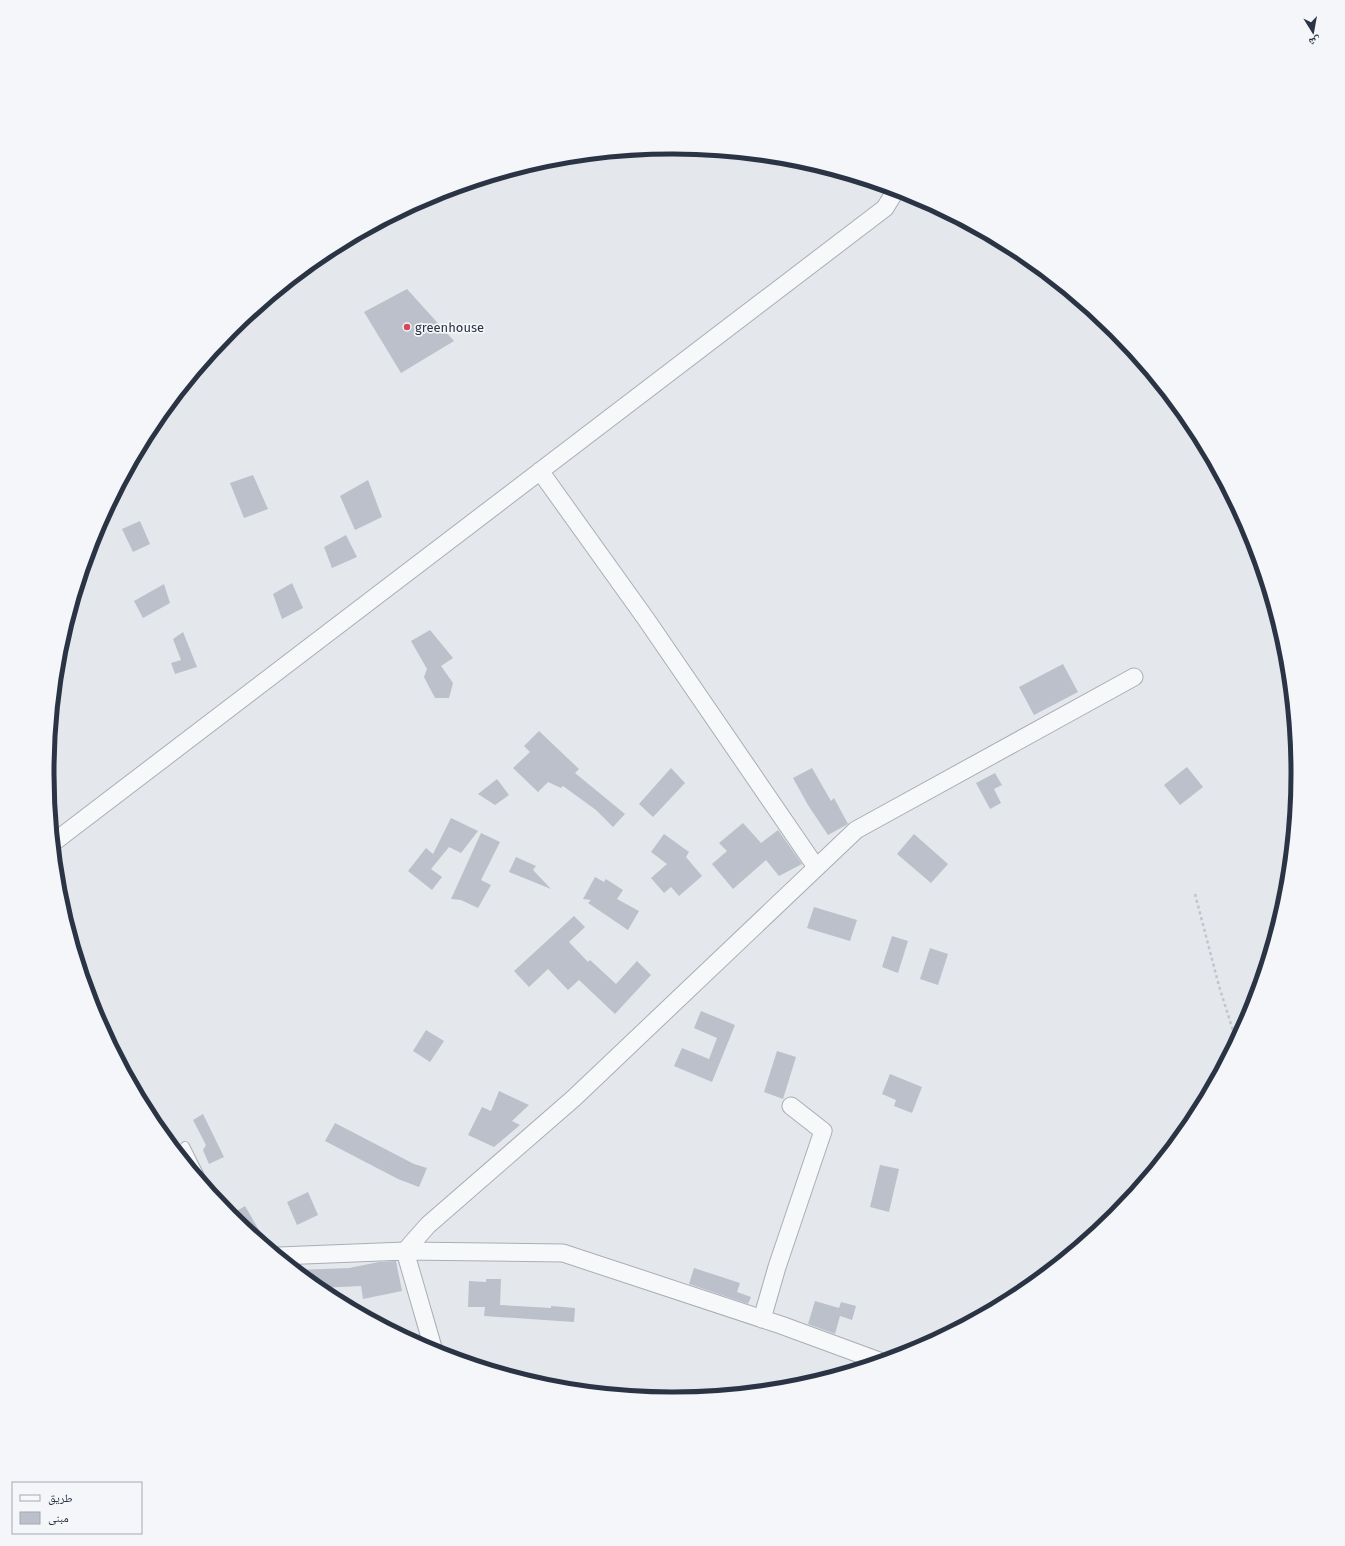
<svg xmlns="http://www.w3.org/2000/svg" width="1345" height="1546" viewBox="0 0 1345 1546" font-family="'Fira Sans','Noto Naskh Arabic',sans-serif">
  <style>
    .building { fill: #bbc0ca }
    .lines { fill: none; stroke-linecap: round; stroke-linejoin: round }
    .service-casing { stroke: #a9aeb7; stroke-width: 10 }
    .minor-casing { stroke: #a9aeb7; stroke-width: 19 }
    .path { stroke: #c2c5cb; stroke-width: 2.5; stroke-dasharray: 3 3; stroke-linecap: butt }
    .service { stroke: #f7f8fa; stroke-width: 8 }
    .minor { stroke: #f7f8fa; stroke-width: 17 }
    .poi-dot { fill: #d1495b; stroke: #f4f6f9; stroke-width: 1.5 }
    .labels { text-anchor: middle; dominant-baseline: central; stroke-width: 3.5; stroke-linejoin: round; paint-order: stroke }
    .poi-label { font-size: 13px; fill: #2b3445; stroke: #f4f6f9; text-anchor: start }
    .rim { fill: none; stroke: #2b3445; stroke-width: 5 }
  </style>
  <rect width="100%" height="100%" fill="#e4e7ec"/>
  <path class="building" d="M407,289L454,341L401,373L364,312Z
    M253,475L268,509L244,518L230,483Z
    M368,480L382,517L355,530L340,496Z
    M140,521L150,544L133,552L122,529Z
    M346,535L357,557L332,568L324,547Z
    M292,583L303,608L282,619L273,594Z
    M164,584L170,603L143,618L134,601Z
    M430,630L453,658L441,666L453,683L449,698H435L424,677L427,669L411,641Z
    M183,632L197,667L175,674L171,663L181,660L173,639Z
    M1063,664L1078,692L1034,715L1019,687Z
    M539,731L579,769L575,773L625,814L613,827L596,810L563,786L561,788L548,782L538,792L513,768L530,752L524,746Z
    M1187,767L1203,787L1180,805L1164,785Z
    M671,768L685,783L653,817L639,804Z
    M812,768L831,801L834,798L848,824L828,835L808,805L793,778Z
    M995,773L1002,785L994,789L1001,803L990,809L976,783Z
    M497,779L509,795L495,805L478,794Z
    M451,818L478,831L461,853L449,847L431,869L442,877L432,890L408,871L426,848L433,854Z
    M743,823L761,843L778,830L802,864L779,876L766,860L733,889L712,864L727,851L719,843Z
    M481,833L500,842L481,880L491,885L478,908L461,900L451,899Z
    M664,834L689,852L686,857L702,876L679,896L671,887L664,893L651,878L667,864L651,852Z
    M914,834L948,864L931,883L897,854Z
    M516,857L536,866L533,870L551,889L509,872Z
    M595,877L604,882L606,879L623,890L617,899L639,911L628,930L588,903L591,900L583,899Z
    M814,907L857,920L850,941L807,928Z
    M574,916L585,927L569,942L588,962L590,960L616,984L637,961L651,975L615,1014L579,980L568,990L548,969L529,987L514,971Z
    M892,936L908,941L898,973L882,967Z
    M930,948L948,954L938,985L920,979Z
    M701,1011L735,1025L712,1082L674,1066L682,1048L709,1059L717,1038L694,1028Z
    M426,1030L444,1041L430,1062L413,1051Z
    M777,1051L796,1057L783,1099L764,1092Z
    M890,1074L922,1087L912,1113L894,1106L896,1100L882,1094Z
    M499,1091L529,1105L512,1121L520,1125L494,1147L468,1135L482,1107L491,1111Z
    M203,1114L224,1157L209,1164L203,1150L206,1145L193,1120Z
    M335,1123L414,1164L427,1168L419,1187L398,1179L325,1141Z
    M880,1165L899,1169L889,1212L870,1207Z
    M308,1192L318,1215L297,1225L287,1202Z
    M245,1206L267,1244L266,1245L230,1215Z
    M396,1261L402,1291L363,1299L361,1286L319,1288L297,1270L349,1268L379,1262Z
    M694,1268L740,1283L737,1292L751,1297L748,1304L689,1284Z
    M486,1279H501L500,1305L551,1308V1306L575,1308L574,1322L484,1316L485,1307H468L469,1281L486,1282Z
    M815,1301L839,1308L841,1302L856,1306L852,1320L840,1316L835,1334L808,1324Z"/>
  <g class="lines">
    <defs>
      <path id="service" d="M185,1146L203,1182"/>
      <path id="minor" d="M540,471L646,619L816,867
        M54,842L885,208L896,190
        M279,1256L405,1251L428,1225L574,1098L856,830L1134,677
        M762,1319L777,1267L823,1131L791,1106
        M434,1351L405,1251L563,1253L781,1325L879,1361"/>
    </defs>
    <use href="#service" class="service-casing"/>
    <use href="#minor" class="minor-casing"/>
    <path class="path" d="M1195,894L1219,986L1236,1040"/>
    <use href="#service" class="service"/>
    <use href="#minor" class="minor"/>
  </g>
  <circle class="poi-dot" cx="407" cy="327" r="4"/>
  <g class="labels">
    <g class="poi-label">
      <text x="415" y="327">greenhouse</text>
    </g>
  </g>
  <path d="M0 0H1345V1546H0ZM672 154H673A618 618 0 0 1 1291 772V774A618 618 0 0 1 673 1392H672A618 618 0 0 1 54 774V772A618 618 0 0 1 672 154Z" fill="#f4f6f9" fill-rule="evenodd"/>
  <path class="rim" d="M672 154H673A618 618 0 0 1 1291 772V774A618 618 0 0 1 673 1392H672A618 618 0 0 1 54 774V772A618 618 0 0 1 672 154Z"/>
  <rect x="12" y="1482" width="130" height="52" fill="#f4f6f9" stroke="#a4a8b1"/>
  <rect x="20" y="1495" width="20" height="6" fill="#f7f8fa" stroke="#a4a8b1"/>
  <text x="48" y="1502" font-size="12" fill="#2b3445">طريق</text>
  <rect x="20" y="1512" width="20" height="12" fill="#bbc0ca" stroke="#a4a8b1"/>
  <text x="48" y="1522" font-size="12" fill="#2b3445">مبنى</text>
  <g transform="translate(1313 32) rotate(169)" stroke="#f4f6f9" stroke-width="3" paint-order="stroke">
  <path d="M0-3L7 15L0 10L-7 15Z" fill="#2b3445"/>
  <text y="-6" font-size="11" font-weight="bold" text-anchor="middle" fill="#2b3445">ش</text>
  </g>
</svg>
